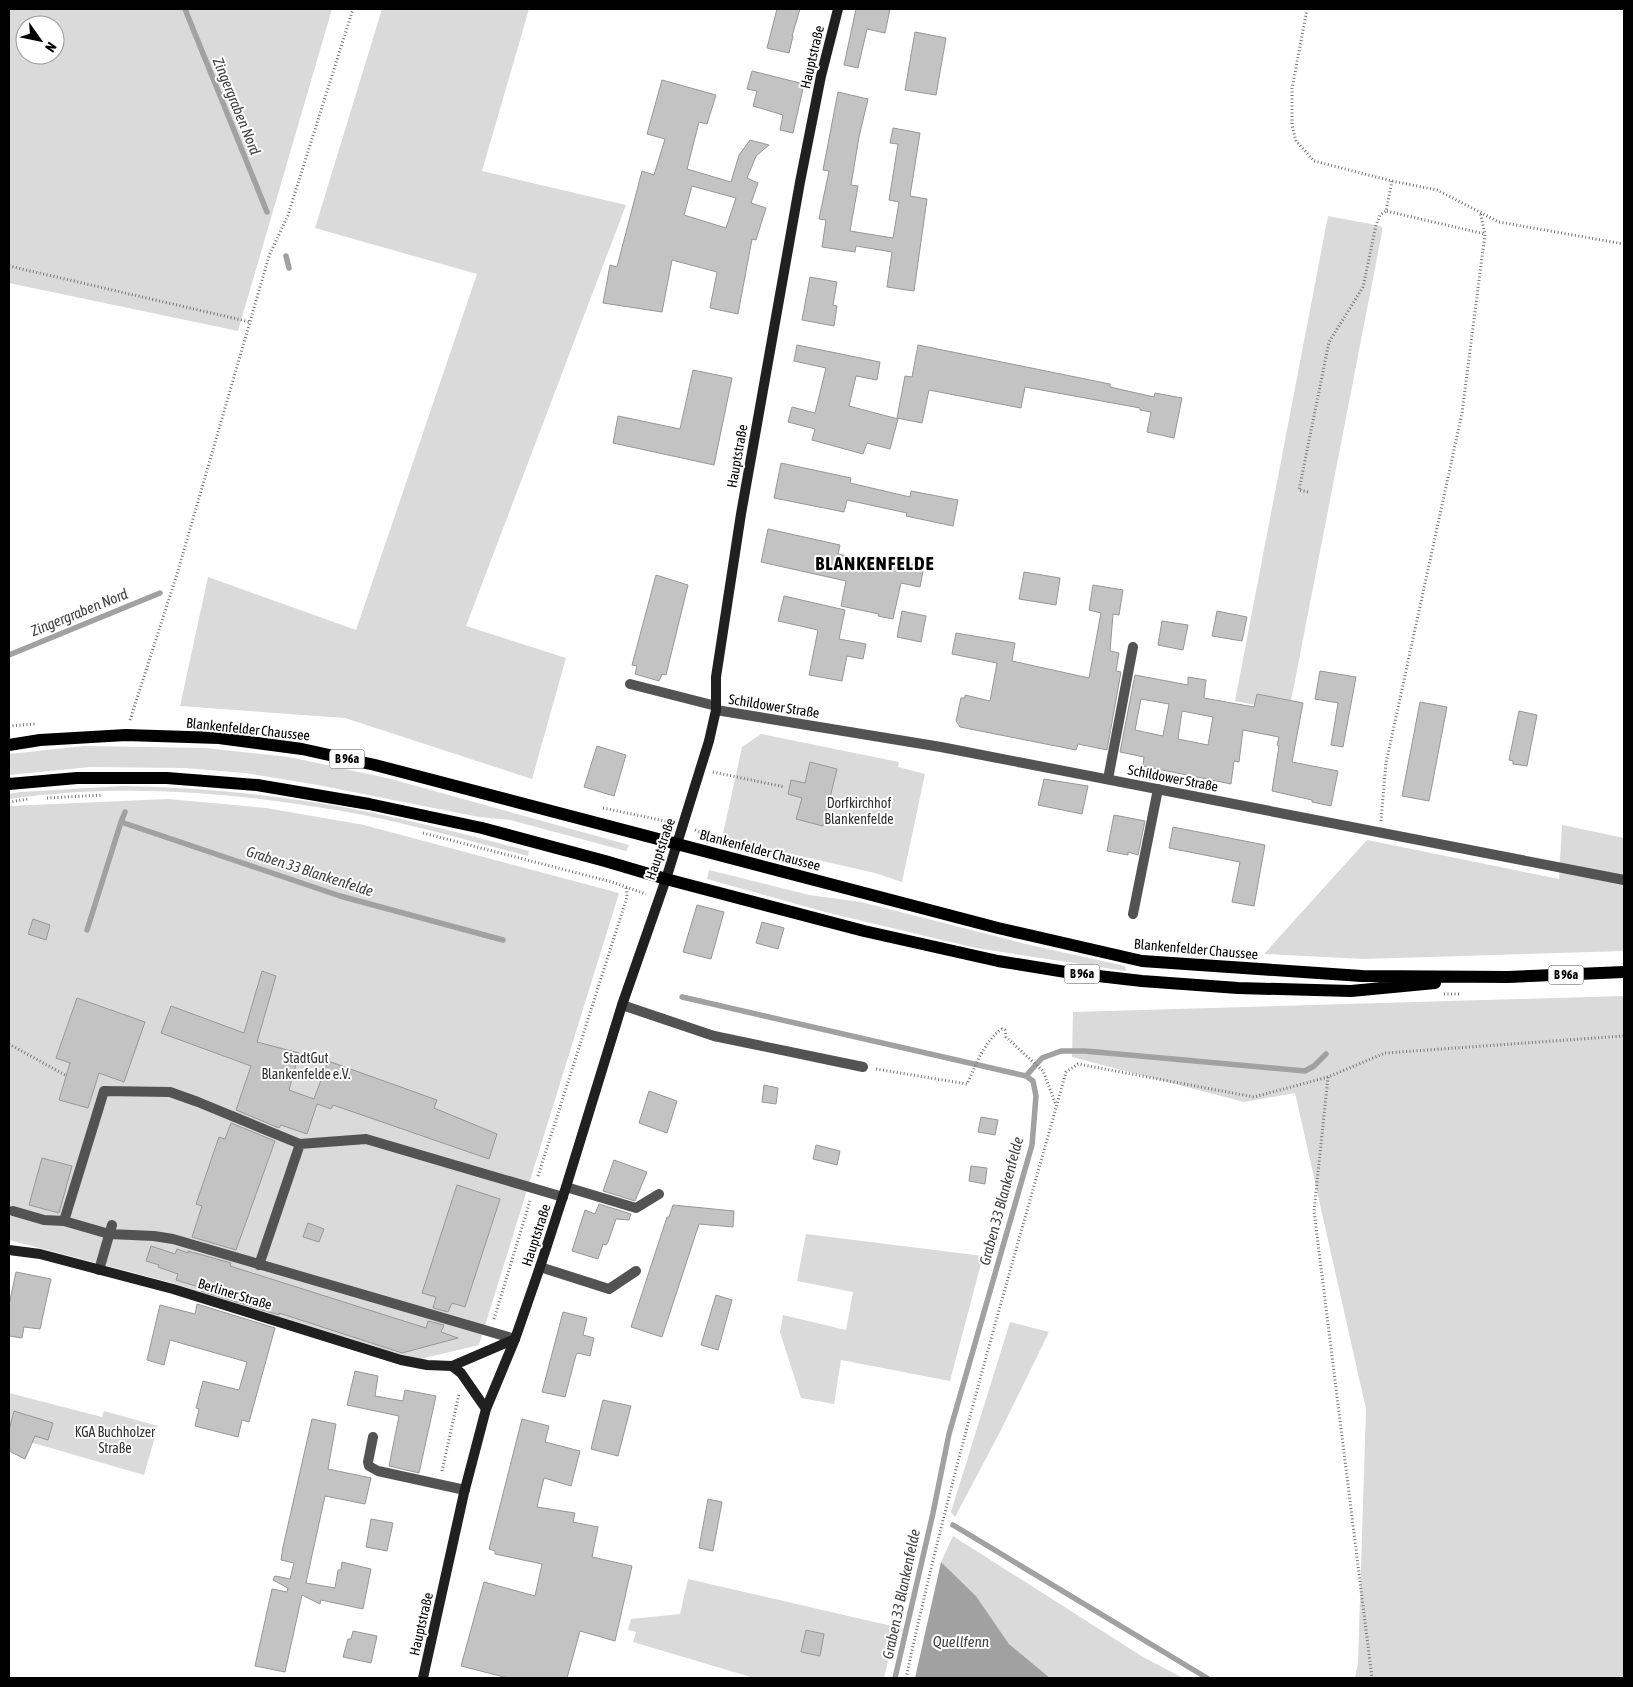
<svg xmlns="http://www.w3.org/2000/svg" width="1633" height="1687" viewBox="0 0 1633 1687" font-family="'Asap Condensed',sans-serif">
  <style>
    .green { fill: #dadada; fill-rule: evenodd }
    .water { fill: #a1a1a1 }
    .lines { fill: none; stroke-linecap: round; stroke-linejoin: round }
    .stream { stroke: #a1a1a1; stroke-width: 5.5 }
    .building { fill: #c3c3c3; stroke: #979797; fill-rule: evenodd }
    .path { stroke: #757575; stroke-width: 3; stroke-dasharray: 1 2.5; stroke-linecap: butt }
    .lane { stroke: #535353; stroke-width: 10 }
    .street { stroke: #535353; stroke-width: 10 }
    .secondary { stroke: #202020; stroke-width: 10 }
    .primary { stroke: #000; stroke-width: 12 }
    .labels { text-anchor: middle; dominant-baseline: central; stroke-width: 4; stroke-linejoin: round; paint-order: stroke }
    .shield { fill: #fff; stroke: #4c4c4c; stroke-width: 1 }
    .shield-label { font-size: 12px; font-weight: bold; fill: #000 }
    .street-label { font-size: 14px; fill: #000; stroke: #fff }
    .park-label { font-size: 14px; fill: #313131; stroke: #fff }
    .water-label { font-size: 15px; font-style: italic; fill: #424242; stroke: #fff }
    .district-label { font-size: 19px; font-weight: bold; letter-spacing: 1px; fill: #000; stroke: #fff }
  </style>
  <rect width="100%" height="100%" fill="#fff"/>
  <path class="green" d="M9,9H332L238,331L9,283ZM25,25H55V55H25Z
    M382,9H529L482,171L626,205L466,626L566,658L532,779L345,718L180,706L208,577L356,630L477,274L315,228Z
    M1328,216L1376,225L1382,227V232L1291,701L1257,694L1255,705L1235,701Z
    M761,734L899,762L898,767L925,774L902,882L875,873L722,838L742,747Z
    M84,746L206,748L289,757L391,779L629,845L626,851L510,820L479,817L318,785L245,773L185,768L90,767L9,775V754Z
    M124,786C185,787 246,792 306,801C381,812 456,832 529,851L528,856C473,842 418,826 363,815C247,793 126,782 9,799V794L20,792Z
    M168,799L266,808L364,825L619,893L479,1345L420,1359L393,1353L169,1282L9,1240V806Z
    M1562,825L1624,838V951L1364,959L1264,954L1367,840L1559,879Z
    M709,870L809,895L861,902L1034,946L1125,966L1126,971L976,948L829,913L707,879Z
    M1624,996V1678H1355L1358,1663L1366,1409L1295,1093L1244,1102L1072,1057L1073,1012Z
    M806,1234L983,1256L950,1381L841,1360L834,1404L801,1398L780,1332L783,1315L846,1330L853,1292L797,1281Z
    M1010,1322L1049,1332L1002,1428L955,1517L951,1512Z
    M9,1393L102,1417L104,1411L158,1426L144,1475L9,1436Z
    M953,1536L1143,1657L1183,1678H1050L1009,1644L976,1596L941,1562Z
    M688,1579L896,1627L884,1678H754L633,1642L636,1632L628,1630L631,1619L680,1614Z"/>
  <path class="water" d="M941,1562L976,1596L1009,1644L1050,1678H915Z"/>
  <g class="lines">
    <path class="stream" d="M185,9L267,212
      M286,256L289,268
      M9,655L160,593
      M125,812L121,822L340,896L503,940
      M87,930L121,822
      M682,997L1026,1076L1033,1081L1036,1096L1032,1145L949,1434L933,1513L895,1678
      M1026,1076L1042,1058L1061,1051H1085L1305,1071L1314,1066L1326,1054
      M953,1525L1207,1678"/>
  </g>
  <path class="building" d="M777,9H800L792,36H793L789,53L767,48Z
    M856,9H890L885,33L867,29L858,68L844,65Z
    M915,32L946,38L936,95L905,90Z
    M752,71L804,84L793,133L780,130L783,115L753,106L757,91L747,89Z
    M662,80L716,95L707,124L699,122L687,169L731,182L739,155L750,140L769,145L756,156L747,178L758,183L751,203L766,208L756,240L752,239L738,314L710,308L717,272L672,260L662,312L603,303L610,265L617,267L642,171L654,175L665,139L647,134ZM692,186L736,198L726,228L684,215Z
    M838,92L868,99L859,137L851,185L858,186L850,231L893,238L899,202L889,200L898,144L890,143L893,128L920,133L910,196L927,199L914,291L887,287L892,252L856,246L855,252L822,247L826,220L819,219L829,171L823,170Z
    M810,277L837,282L833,305L837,306L834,326L802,320Z
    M797,345L880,362L877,380L856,376L849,406L898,419L890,449L867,443L863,454L812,440L815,429L788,422L792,407L815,413L826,368L794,361Z
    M918,345L1110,384V387L1154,397L1155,393L1182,398L1174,438L1147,432L1151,412L1140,410V408L1025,387L1021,408L929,390L922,423L897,418L905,376L912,377Z
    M693,370L732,378L714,465L613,443L618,416L680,429Z
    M781,463L851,478L850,483L910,497L911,491L958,500L953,526L906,516L907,513L847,500L844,512L774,498Z
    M768,529L840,545L838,554L872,561L873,556L917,565L916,569L923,571L920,587L901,583L893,619L878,616L879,614L841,606L846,581L761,562Z
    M1024,572L1060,578L1056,605L1019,599Z
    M656,575L688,585L666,675L662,674L659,681L635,674L637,666L632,665Z
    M1093,585L1123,590L1119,615L1113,614L1110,651L1119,653L1116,671L1121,672L1107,750L1078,744L1076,750L960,727L956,721L961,698H965V695L990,701L997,663L952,654L956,633L1015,643L1012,661L1089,678L1101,613L1089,610Z
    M784,596L845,610L839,639L866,644L863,659L847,656L842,681L809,675L818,630L778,621Z
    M902,611L926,616L921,642L897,637Z
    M1217,611L1247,617L1242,641L1212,636Z
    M1162,621L1188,625L1183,650L1158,645Z
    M1320,671L1356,677L1343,747L1331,745L1338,703L1315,699Z
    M1135,675L1188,685V677L1206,680L1204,698L1254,707L1257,694L1303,703L1292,762L1338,771L1331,806L1312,802V800L1272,791L1279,746L1277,745L1279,737L1243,730L1239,762L1234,761L1231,784L1143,766L1144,757L1120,752ZM1141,699L1169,704L1163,736L1135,730ZM1182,711L1213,717L1208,745L1178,739Z
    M1420,702L1447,707L1429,801L1402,796Z
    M1519,711L1537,715L1527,766L1513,764V761L1509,760Z
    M597,746L626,755L614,796L584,787Z
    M810,762L837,769L823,826L796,819L802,798L788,794L791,780L805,783Z
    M1044,779L1088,786L1082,814L1038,805Z
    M1114,815L1145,821L1138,855L1128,852V855L1107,851Z
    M1173,827L1265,845L1254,906L1232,902L1240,862L1169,848Z
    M697,905L724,912L711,959L683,952Z
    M33,919L50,925L46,940L28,934Z
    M762,922L784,928L778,949L756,943Z
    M262,971L276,976L257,1042L299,1053L289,1090L314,1099L328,1061L437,1100L434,1108L497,1134L489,1159L333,1105L331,1109L317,1104L307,1134L281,1125L279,1128L236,1110L251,1066L161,1033L171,1006L244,1033Z
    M77,998L145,1022L124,1082L99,1073L88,1108L59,1100L70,1063L56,1058Z
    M764,1085L778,1088L776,1104L762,1102Z
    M649,1091L677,1101L667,1133L639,1123Z
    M981,1117L998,1120L995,1135L978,1132Z
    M231,1123L275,1141L236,1250L192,1237L202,1206L196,1204L219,1137L225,1139Z
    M816,1145L840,1151L837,1165L813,1159Z
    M42,1158L72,1166L59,1213L29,1205Z
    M614,1160L647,1172L635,1201L603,1191Z
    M971,1166L987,1168L985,1184L969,1181Z
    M457,1185L500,1199L465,1307L452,1303L448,1312L433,1308L436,1297L422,1293Z
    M599,1204L631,1214L629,1220L616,1219L608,1242L606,1245L603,1244L598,1259L572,1251L585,1210L595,1214Z
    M673,1205L734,1211L733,1227L699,1224L662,1337L631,1327L667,1217H669Z
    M308,1223L324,1229L319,1242L303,1237Z
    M151,1246L175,1254L177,1249L188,1253V1251L231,1263L230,1266L426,1328L428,1321L444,1325L441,1332L458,1338L402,1353L279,1313V1315L201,1291L202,1288L176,1280L178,1274L158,1267L159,1265L146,1261Z
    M16,1272L51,1279L40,1329L24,1327L22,1338L9,1336V1305Z
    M716,1295L732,1300L718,1350L701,1345Z
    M197,1304L275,1328L249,1422L242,1420L238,1437L195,1426L199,1409L196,1408L203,1381L239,1390L247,1362L170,1340L164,1365L147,1360L160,1305L195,1314Z
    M563,1312L587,1318L583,1335L594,1338L590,1356L578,1353L576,1355L565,1397L542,1392Z
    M355,1371L378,1376L375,1396L403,1401L405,1390L436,1396L419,1473L389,1466L399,1416L347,1405Z
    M603,1400L631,1406L618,1456L591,1449Z
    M14,1411L53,1423L48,1440L35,1436L25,1459L9,1451V1430Z
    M312,1419L336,1424L328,1469L371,1478L365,1504L325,1496L306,1583L335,1588L338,1570H341L342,1562L371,1569L363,1609L321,1600L320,1604L302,1595L285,1672L255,1666L272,1589L287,1592L288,1588L273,1580L275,1576L290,1579L294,1563L281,1560L283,1547Z
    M522,1419L549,1426L545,1442L580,1451L571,1486L544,1478L537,1507L575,1513L573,1522L598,1527L592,1557L632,1566L615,1641L580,1631L567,1678H508L461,1666L484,1582L535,1596L542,1564L495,1554V1551L489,1549Z
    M708,1499L722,1502L713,1551L699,1548Z
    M371,1519L393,1523L387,1551L366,1547Z
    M806,1630L824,1634L820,1656L801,1652Z
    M353,1631L377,1636L371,1663L343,1657L348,1639H351Z"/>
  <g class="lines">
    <path class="path" d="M1307,9L1292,89V125L1296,141L1314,161L1392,181L1437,190L1499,222L1624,244
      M1392,181L1386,211L1485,234
      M9,266L250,322
      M1308,492L1299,490L1329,342L1363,287L1376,225L1380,215L1386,211
      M130,720L177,574L269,256L288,215L353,9
      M9,726L35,724
      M713,772L785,787
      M47,798L103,795
      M9,802L28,799
      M603,808L670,822
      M1381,821L1386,763L1462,413L1485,234L1480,212
      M695,830L707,836
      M423,833L612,882L646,894
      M1444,994H1460
      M9,1044L65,1075
      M876,1069L967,1084C976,1065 984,1041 1002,1029L1005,1030L1006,1037L1043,1071L1056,1105
      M1328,1077L1314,1211L1372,1678
      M538,1176L627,897L626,886
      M494,1319L530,1201
      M442,1471L459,1394
      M906,1678C950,1474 1010,1273 1066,1072L1078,1064L1254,1097L1328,1077L1385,1053L1624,1036"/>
    <path class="lane" d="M630,684L716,706
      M1108,779L1133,647
      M1133,914L1158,789
      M622,1005L714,1036L863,1067
      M566,1187L636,1208L659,1194
      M13,1211L44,1220L64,1221
      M259,1265L300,1144
      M540,1267L609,1289L636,1271
      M99,1270L112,1225
      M515,1339L173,1239L154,1236L109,1234L64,1221L104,1091L170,1092L198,1102L300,1144L366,1139L563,1197
      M373,1437L368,1462L369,1466L378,1471L465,1490"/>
    <path class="street" d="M716,710L941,747L1624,880"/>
    <path class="secondary" d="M9,1250L40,1254L173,1289L401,1360L427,1365L452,1366L515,1339
      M452,1366L461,1373L486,1409
      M423,1678L464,1493L486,1409L515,1339L540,1267L566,1187L622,1005L666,879L709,741L716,710V677L741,514L800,182L821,76L838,9"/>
    <path class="primary" d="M9,745L40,740L126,735L219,738L302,749L375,765L998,928L1142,961L1362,976L1508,977L1624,972
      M9,784L77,778H167L257,785L369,804L482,828L605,861L666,879L864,931L998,961L1072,973L1142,981L1238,988L1351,991L1435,983"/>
  </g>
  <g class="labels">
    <g class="shield">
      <rect x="329.5" y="749.5" width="35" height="19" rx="4"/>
      <rect x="1064.5" y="964.5" width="35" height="19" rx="4"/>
      <rect x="1548.5" y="965.5" width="35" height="19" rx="4"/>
    </g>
    <g class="shield-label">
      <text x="347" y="759">B 96a</text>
      <text x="1082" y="974">B 96a</text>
      <text x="1566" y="975">B 96a</text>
    </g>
    <g class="street-label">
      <text transform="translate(812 57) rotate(-77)">Hauptstraße</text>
      <text transform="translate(737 456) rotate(-80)">Hauptstraße</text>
      <text transform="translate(774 706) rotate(9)">Schildower Straße</text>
      <text transform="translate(248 729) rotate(6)">Blankenfelder Chaussee</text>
      <text transform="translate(1173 778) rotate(11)">Schildower Straße</text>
      <text transform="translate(660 849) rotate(-71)">Hauptstraße</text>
      <text transform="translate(760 850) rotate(15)">Blankenfelder Chaussee</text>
      <text transform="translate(1196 949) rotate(5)">Blankenfelder Chaussee</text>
      <text transform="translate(536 1235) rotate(-72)">Hauptstraße</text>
      <text transform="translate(235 1294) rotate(17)">Berliner Straße</text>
      <text transform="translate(421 1624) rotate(-77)">Hauptstraße</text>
    </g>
    <g class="park-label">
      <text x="859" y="803">Dorfkirchhof<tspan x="859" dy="16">Blankenfelde</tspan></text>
      <text x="306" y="1058">StadtGut<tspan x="306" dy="16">Blankenfelde e.V.</tspan></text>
      <text x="115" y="1432">KGA Buchholzer<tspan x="115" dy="16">Straße</tspan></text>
    </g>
    <g class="water-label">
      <text transform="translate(237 106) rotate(68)">Zingergraben Nord</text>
      <text transform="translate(79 612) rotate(-22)">Zingergraben Nord</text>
      <text transform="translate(310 871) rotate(18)">Graben 33 Blankenfelde</text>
      <text transform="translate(1001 1201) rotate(-75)">Graben 33 Blankenfelde</text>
      <text transform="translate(901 1594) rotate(-78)">Graben 33 Blankenfelde</text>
      <text x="961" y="1641">Quellfenn</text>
    </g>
    <g class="district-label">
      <text x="875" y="563">BLANKENFELDE</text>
    </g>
  </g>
  <rect width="1633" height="1687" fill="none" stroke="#000000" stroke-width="20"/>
  <g transform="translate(40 40) rotate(123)"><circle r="24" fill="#ffffff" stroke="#999999"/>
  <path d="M0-4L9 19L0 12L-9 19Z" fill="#000000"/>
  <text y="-8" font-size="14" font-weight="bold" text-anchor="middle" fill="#000000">N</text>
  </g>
</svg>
